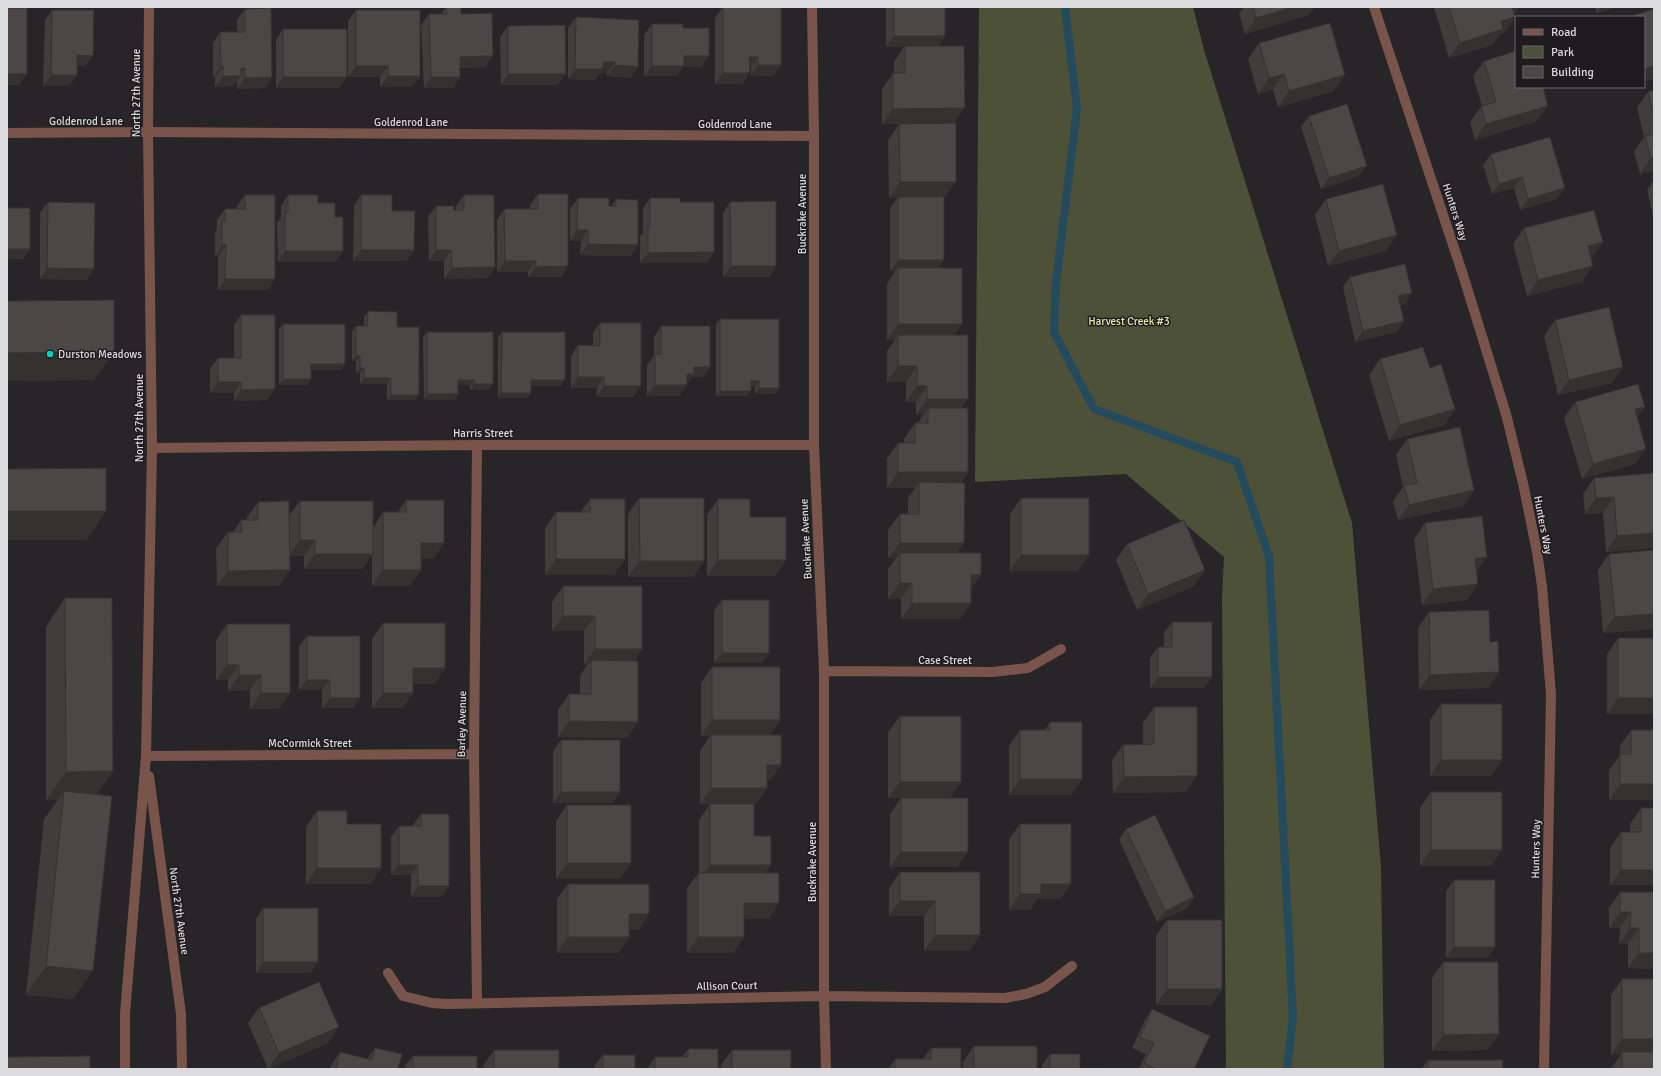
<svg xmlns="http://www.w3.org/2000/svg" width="1661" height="1076" viewBox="0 0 1661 1076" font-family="Signika,sans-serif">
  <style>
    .green { fill: #4d5137 }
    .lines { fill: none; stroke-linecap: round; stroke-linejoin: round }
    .stream { stroke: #244a5e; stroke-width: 8 }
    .minor { stroke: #79544b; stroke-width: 10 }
    .tertiary { stroke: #79544b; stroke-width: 10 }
    .wall { fill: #403d3c }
    .shaded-wall { fill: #343231 }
    .building { fill: #4b4746; stroke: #343231 }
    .poi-dot { fill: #00d5b7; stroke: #1e1c1e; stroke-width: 1.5 }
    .labels { text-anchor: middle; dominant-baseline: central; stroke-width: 3; stroke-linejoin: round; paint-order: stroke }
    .street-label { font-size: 11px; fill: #dcdbdd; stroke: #1e1c1e }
    .park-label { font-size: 11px; fill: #e1eaa9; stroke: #1e1c1e }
    .poi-label { font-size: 11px; fill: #dcdbdd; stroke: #1e1c1e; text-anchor: start }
  </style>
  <rect width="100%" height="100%" fill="#282528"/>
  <path class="green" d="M979,7H1193L1204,50L1352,523L1381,867L1384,1069H1226L1222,598L1224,557L1126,474L975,482Z"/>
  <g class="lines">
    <path class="stream" d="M1065,7L1077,109L1056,283L1054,332L1094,409L1237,462L1269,556L1293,1018L1287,1069"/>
    <path class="minor" d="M812,7L814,136V445L824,671V996L826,1069
      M1374,7L1464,278L1506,414L1523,483L1537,552L1542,586L1551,694L1544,1069
      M7,133L148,132L814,136
      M477,445L474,754L477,1003
      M152,448L477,445H814
      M824,671L992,672L1028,668L1061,649
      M146,756L474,754
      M388,973L403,996L432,1003L447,1004L824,996L1005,998L1026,994L1045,987L1072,966"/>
    <path class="tertiary" d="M149,776L181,1014L182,1069
      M125,1069V1014L146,756L152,448L148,132L149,7"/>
  </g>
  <path class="wall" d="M446,7H461V14L493,56L485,67L460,68L453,88H424L421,25L429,14H441Z
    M723,7L781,65L773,76H751V68H750V73L742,84H715V18Z
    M886,7H945V36L938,46L953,123L945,197H944L939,268L954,335L968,472L961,483L957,553L971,590V603L960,619H901V599H888V569L896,558H888V530L900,514H908V498L915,488H887V458L898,443H904V439L915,423H918L923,415H916V402H906V382H887V351L895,340H887V284L895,271H890V208L897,198H889L888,140L899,124H937H882V89L893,73H894V62L904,47H886Z
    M1244,7H1315L1309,15L1245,34L1239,13Z
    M1434,7H1519L1515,13H1514L1515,17L1504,33L1500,34L1492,45L1449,58Z
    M1595,7H1616L1597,13Z
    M245,9L272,77L265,88L237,89V80L233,86L215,87V77H213V43L220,32H237V20Z
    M52,10L85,66H77V75L69,86H43L45,20Z
    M356,10L420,76L412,87H380V77H348V21Z
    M576,17L631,78L607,76V73H600L595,80L568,79V28Z
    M652,24L683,28L709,56L701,67H683L677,76H644V35Z
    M508,26L558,85H501L500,37Z
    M283,29L347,77L339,88H276V40Z
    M1259,43L1334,91L1278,107L1273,89L1258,94L1248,59Z
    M1484,61L1537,121L1475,140L1470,122L1482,106L1473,76Z
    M1654,90V171L1640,174L1634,152L1644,137L1637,108L1648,92Z
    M1309,116L1359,176L1321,189L1301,127Z
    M1491,154L1565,188L1557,199L1520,210L1514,188L1492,194L1483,165Z
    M1654,180V220L1647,190Z
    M538,194L568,266L561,277H528V272H497V220L504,209H530V205Z
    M245,195L268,290H218V256H215V232L217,228V220L225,209H237V206Z
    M288,195L318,203L343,251L335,262H278L277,223L281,218V206Z
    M361,195L407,261H353L354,206Z
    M464,195L488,278L444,279V261H429L428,217L436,206L456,210V206Z
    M578,198L609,206H611L616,199L638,245L630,256L580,255L581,241H570V208Z
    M650,198L680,202L714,252L707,263H640V236L643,233V208Z
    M1326,199L1386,251L1328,266L1315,215Z
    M48,202L87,280L40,279V213Z
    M730,202L776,266L769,277H723V213Z
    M1524,228L1603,242L1591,258L1582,282L1527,296L1513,244Z
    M1350,277L1405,304L1400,305L1404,321L1397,332L1355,342L1343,287Z
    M368,311L397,327L415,400H387V384H360V373H356V361H352V331L356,326H364V317Z
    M241,315L275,389L267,400L234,401V393H210V368L218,358H234V325Z
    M720,319L775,394H755V387H751L747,396H716V324Z
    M1555,320L1612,383L1558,395L1544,336Z
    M600,323L633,397H596L597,388H571V356L578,345L593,346V333Z
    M283,324L341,370H311L307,385H279V329Z
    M661,326L710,367L703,377H691L679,396H647V365L654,356V337Z
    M427,332L489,390H470V385H458V394L454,400H424L423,337Z
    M502,332L561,386H531V393L527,398H498V337Z
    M1380,359L1430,368L1455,409L1444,425L1389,441L1369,375Z
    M1575,402L1645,407L1637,417L1635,464L1582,479L1564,418Z
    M1407,439L1474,490L1463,506L1398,520L1393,501L1403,487L1396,455Z
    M1654,473V548L1606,552L1603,513L1585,514L1583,494L1594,478Z
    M639,498L704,561L693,577H628V514Z
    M1021,498L1089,555L1077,571H1010V514Z
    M590,499L625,559L614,575H545V528L556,512H581Z
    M718,499L750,517L786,560L775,576H707V515Z
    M406,500L444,543L433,559H421V570L410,586H372V554L362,569H304V556H290L279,586H217L216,548L228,532H233L241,520H247V517L258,502L289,516L300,501L373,528L383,512H398Z
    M1425,523L1477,573L1467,600L1422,605L1414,539Z
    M1127,544L1205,570L1194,586L1137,610L1116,560Z
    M1654,550V629L1603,633L1598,570L1609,554Z
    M563,586L642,649L634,661L638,722L627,738L558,737V710L569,694H580V676L587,665H584V631H552V602Z
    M65,598L113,771L96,794L73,999L26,995L44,819L58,800H46V627Z
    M722,600L769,653L761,663H714V611Z
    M1429,612L1490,642L1499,672L1488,688L1419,690L1418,628Z
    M1172,622L1212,677L1204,688H1150V658L1158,647H1164V633Z
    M383,623L445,668L434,684H413V693L402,708H372V639Z
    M227,624L290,693L279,709H250V690L228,691V680H216V640Z
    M307,636L353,708H322V690H299V646Z
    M1618,638L1654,714H1607V654Z
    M712,667L780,720L770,735L781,765L770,780H767V788L756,804H754V836L766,873L779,903L768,919H744V937L733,953H687V888L699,873V820L710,804H700V751L710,736H701V683Z
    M1441,704L1502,760L1491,776H1430V720Z
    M1154,707L1186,792L1113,793L1112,760L1123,745L1143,744V723Z
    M900,716L961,782L950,798H888V732Z
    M1050,722L1082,779L1071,795H1009V746L1020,730H1045Z
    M1631,730L1654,800H1609V770L1620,755V746Z
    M561,740L620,792L612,803H553V751Z
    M1431,792L1502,850L1491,866H1420V808Z
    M901,798L968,852L957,867H890V814Z
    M567,805L631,863L620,879H556V821Z
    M1641,808L1654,885H1610V848L1621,832H1630V824Z
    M317,811L347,824L381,868L370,884H306V827Z
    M421,814L442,897H411V875H391V837L399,826H413V825Z
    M1020,824L1071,884L1060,899H1037L1030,910H1009V839Z
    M1126,829L1194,897L1187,908L1157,922L1119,840Z
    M900,872L980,935L969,951H924V916H889V888Z
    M1454,880L1495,947L1487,958H1446V891Z
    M568,884L649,914L638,930H629V937L618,953H557V899Z
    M1620,892H1654V969L1628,968V944H1619L1620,928H1609V908Z
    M263,908L311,973H256V919Z
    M1167,920L1222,989L1211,1005H1156V936Z
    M1443,962L1488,1050L1432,1051V978Z
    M1622,979L1654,1069H1611V1068L1621,1055H1611V995Z
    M259,1008L339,1027L328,1043L268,1069L248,1023Z
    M1152,1009L1194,1069H1139L1146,1054L1132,1048L1145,1020Z
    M974,1046L1037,1069H963V1062Z
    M375,1048L398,1069H329L340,1052L367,1059Z
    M931,1048L961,1069H888L895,1059H923Z
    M688,1049L718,1069H647L655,1057H682Z
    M494,1050L559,1069H483V1066Z
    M732,1050L791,1069H721V1065Z
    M1050,1054L1080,1068L1104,1069H1042V1065Z
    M603,1055L635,1069H595V1065Z
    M413,1056L477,1069H405V1066Z
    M1428,1060L1503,1069H1421Z"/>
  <path class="shaded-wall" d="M1293,7H1315L1309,15L1245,34L1256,18Z
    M1507,7H1519L1515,13L1499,18Z
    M1601,7H1616L1597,13Z
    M1515,17L1504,33L1500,34L1492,45L1449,58L1460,43L1501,21Z
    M894,36H945L938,47H886Z
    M77,55L93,56L85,66H70Z
    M493,56L485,67L453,68L460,57Z
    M684,56H709L701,67H683L677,76H644L652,66Z
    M749,57H758L751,68H742Z
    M603,62H615L607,73H600L595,80L568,79L575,69Z
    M615,65L638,67L631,78L607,76Z
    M758,65H781L773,76H751Z
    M221,66H223L215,77H213Z
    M356,66H388L380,77H348Z
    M1654,66V79L1644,82V69Z
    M241,68H245L233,86L215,87L223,76Z
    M723,73H750L742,84H715Z
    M7,74H27L19,85H7Z
    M508,74H566L558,85H501Z
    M1284,74L1273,89L1258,94L1269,78Z
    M51,75H77L69,86H43Z
    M1345,75L1334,91L1278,107L1289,91Z
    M388,76H420L412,87H380Z
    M272,77L265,88L237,89L245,78Z
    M283,77H347L339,88H276Z
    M431,77H460L453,88H424Z
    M1548,106L1537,121L1475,140L1486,124Z
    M965,108L953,124H882L893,109Z
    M1651,158H1654V171L1640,174Z
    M1367,166L1359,176L1321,189L1329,178Z
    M1522,177L1514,188L1492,194L1499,184Z
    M900,182H956L945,197L898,198V197L897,198H889Z
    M1565,188L1557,199L1520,210L1528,199Z
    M577,230H588L581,241H570Z
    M1397,235L1386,251L1328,266L1339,251Z
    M1603,242L1592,258L1577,262L1588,246Z
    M588,244L638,245L630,256L580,255Z
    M222,245H226L218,256H215Z
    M7,249H30L23,259H7Z
    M361,250H414L407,261H353Z
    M436,250H451L444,261H429Z
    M285,251H343L335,262H278Z
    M714,252L707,263H640L648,253Z
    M898,260H944L937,271L898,268L895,271H890Z
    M505,261H536L528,272H497Z
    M568,266L561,277H528L536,267Z
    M731,266H776L769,277H723Z
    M1593,266L1582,282L1527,296L1538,280Z
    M495,267L488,278L444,279L452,268Z
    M47,268L94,269L87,280L40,279Z
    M225,279H275L268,290H218Z
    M1412,293L1405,304L1391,307L1398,296Z
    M1404,321L1397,332L1355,342L1363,331Z
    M898,324H962L951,340L898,335L895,340H887Z
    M114,352L94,380L7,381V353Z
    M356,356H360L356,361H352Z
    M311,364H345L341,370H307Z
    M898,366H917L906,382H887Z
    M694,367H710L703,377H691L686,385L687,374Z
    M1623,367L1612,383L1558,395L1569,380Z
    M360,368H364L360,373H356Z
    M578,377H604L597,388H571Z
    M364,378H391L387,384H360Z
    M283,379H311L307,385H279Z
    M458,380H474L470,385H454Z
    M531,380H565L561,386H527Z
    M751,381H759L755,387H747Z
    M218,382H241L234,393H210Z
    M474,384H493L489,390H470Z
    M655,385H687L679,396H647Z
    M604,386H641L633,397H596Z
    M917,386H927L916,402H906Z
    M759,388H779L775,394H755Z
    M275,389L267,400L234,401L241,390Z
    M720,391H751L747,396H716Z
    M501,393H531L527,398H498Z
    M427,394H458L454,400H424Z
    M391,395H419L415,400H387Z
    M927,399H968L956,415L928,408L923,415H916Z
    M1645,407L1633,423L1635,409Z
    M1455,409L1444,425L1389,441L1400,425Z
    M1646,449L1635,464L1582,479L1593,464Z
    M898,472H968L957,488L919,482L915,488H887Z
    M1474,490L1463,506L1398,520L1409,505Z
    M1614,497L1603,513L1585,514L1596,498Z
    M7,511H106L87,540H7Z
    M1654,533V548L1606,552L1617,536Z
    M300,540H315L304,556H289Z
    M421,543H444L433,559H410Z
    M900,543H964L953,559L900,553L896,558H888Z
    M315,554H373L362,569H304Z
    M1021,555H1089L1077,571H1010Z
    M1487,557L1476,573L1475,559Z
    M556,559H625L614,575H545Z
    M718,560H786L775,576H707Z
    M640,561H704L693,577H628Z
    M290,570L279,586H217L228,571Z
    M383,570H421L410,586H372Z
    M1205,570L1194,586L1137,610L1148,594Z
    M971,575H981L970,591Z
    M900,583H912L901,599H888Z
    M1478,584L1467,600L1422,605L1433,589Z
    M912,603H971L960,619H901Z
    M1654,614V629L1603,633L1615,617Z
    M563,616H595L584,631H552Z
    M595,649H642L631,665L591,660L587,665H584Z
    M722,653H769L761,663H714Z
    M227,665H239L228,680H216Z
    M413,668H445L434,684H402Z
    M1499,672L1488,688L1419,690L1430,675Z
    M239,675H261L250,690L228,691Z
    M1158,677H1212L1204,688H1150Z
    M307,680H330L322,690H299Z
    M261,693H290L279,709H250Z
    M383,693H413L402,708H372Z
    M330,698H360L353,708H322Z
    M1618,698H1654V714H1607Z
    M712,720H780L769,736L711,735L710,736H701Z
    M569,721L638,722L627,738L558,737Z
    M1441,760H1502L1491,776H1430Z
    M767,765H781L770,780H756Z
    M113,771L93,800L64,791L58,800H46L66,772Z
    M1197,776L1186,792L1113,793L1124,777Z
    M1020,779H1082L1071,795H1009Z
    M900,782H961L950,798H888Z
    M1620,784H1654V800H1609Z
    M711,788H767L756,804H700Z
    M561,792H620L612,803H553Z
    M1431,850H1502L1491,866H1420Z
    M901,852H968L957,867H890Z
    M567,863H631L620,879H556Z
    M399,865H418L411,875H391Z
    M710,865H771L760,881H699Z
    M317,868H381L370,884H306Z
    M1621,870H1654V885H1610Z
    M1041,884H1071L1060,899H1037L1030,910H1009L1020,894Z
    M418,886H449L442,897H411Z
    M1194,897L1187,908L1157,922L1165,911Z
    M900,901H935L924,916H889Z
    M744,903H779L768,919H733Z
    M1620,912H1631L1620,928H1609Z
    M629,914H649L638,930H618Z
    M1630,928H1639L1628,944H1619Z
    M935,935H980L969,951H924Z
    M568,937H629L618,953H557Z
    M698,937H744L733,953H687Z
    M1454,947H1495L1487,958H1446Z
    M1639,953H1654V969L1628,968Z
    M263,962H318L311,973H256Z
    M46,966L93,971L73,999L26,995Z
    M1167,989H1222L1211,1005H1156Z
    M339,1027L328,1043L268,1069L279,1053Z
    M1499,1034L1488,1050L1432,1051L1443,1035Z
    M1622,1039H1654V1055L1622,1052L1621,1055H1611Z"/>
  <path class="building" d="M446,7H461V14L492,13L493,56L460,57V77H431L429,14H447Z
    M723,7H781V65H758V57H749L750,73H723Z
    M894,7H945V36H894Z
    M1253,7H1293L1256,18Z
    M1449,7H1512L1515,17L1501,21L1503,29L1460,43Z
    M7,8H27V74H7Z
    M271,8L272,77L245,78V68H241V76H223V66H221L220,32H245V9Z
    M1654,9V66L1644,69V17H1628Z
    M52,10H94L93,56L77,55V75H51Z
    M356,10H420V76H388V66H356Z
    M576,17L639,20L638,67L615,65V62H603V69H575Z
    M1330,23L1345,75L1289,91L1284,74L1269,78L1259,43Z
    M652,24H683V28H709V56H684V66H652Z
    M565,25L566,74H508V26Z
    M283,29H347V77H283Z
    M905,46H964L965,108L893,109V73H905Z
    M1516,51V87H1543L1548,106L1486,124L1481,106L1496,102L1484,61Z
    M1654,90V117L1648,92Z
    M1347,104L1367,166L1329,178L1309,116Z
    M956,123V182H900L899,124Z
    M1654,134V158H1651L1645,136Z
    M1550,137L1565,188L1528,199L1522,177L1499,184L1491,154Z
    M1383,184L1397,235L1339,251L1326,199Z
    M538,194H568V266L536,267V261H505L504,209H538Z
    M245,195H275V279H225L226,245H222V221H225V209H245Z
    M288,195H318V203H335V217H343V251H285V212H288Z
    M361,195H392V211H415L414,250H361Z
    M464,195H494L495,267L452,268L451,250H436V206H454V210H464Z
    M898,197H944V260H898Z
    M578,198H609V206H616V199L638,200V245L588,244V230H577Z
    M650,198H680V202H714V252L648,253V226H650Z
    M776,201V266H731L730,202Z
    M48,202L95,203L94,269L47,268Z
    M7,208H30V249H7Z
    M1594,210L1603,242L1588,246L1593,266L1538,280L1524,228Z
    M1405,264L1412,293L1398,296L1404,321L1363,331L1350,277Z
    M898,268H962V324H898Z
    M114,300V352L7,353V301Z
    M1609,307L1623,367L1569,380L1555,320Z
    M368,311L397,312V327H419V395H391V378H364V368H360V356H356V326H367Z
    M241,315H275V389L241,390V382H218V358H241Z
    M720,319H779V388H759V381H751V391H720Z
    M600,323H641V386H604V377H578V345L600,346Z
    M283,324H345V364H311V379H283Z
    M661,326H710V367H694V374H687V385H655V354H661Z
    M427,332H493V384H474V380H458V394H427Z
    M502,332H565V380H531V393H501Z
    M898,335H968V399H927V386H917V366H898Z
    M1423,347L1430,368L1441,364L1455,409L1400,425L1380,359Z
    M1638,384L1645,407L1635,409L1646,449L1593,464L1575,402Z
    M928,408H968V472H898V443H915V423H928Z
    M1460,427L1474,490L1409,505L1404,485L1417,483L1407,439Z
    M106,468V511H7V469Z
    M1654,473V533L1617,536L1614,497L1596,498L1594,478Z
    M919,482L965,483L964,543H900V514H919Z
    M639,498H704V561H640Z
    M1021,498H1089V555H1021Z
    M590,499H625V559H556V512H590Z
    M718,499H750V517H786V560H718Z
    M406,500H444V543H421V570H383V512H406Z
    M289,501L290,570L228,571V532H242L241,520H258V502Z
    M300,501H373V554H315V540H300Z
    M1482,516L1487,557L1475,559L1478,584L1433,589L1425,523Z
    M1184,520L1205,570L1148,594L1127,544Z
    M1654,550V614L1615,617L1609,554Z
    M900,553H981V575H971V603H912V583H900Z
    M563,586H642V649H595V616H563Z
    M65,598H112L113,771L66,772Z
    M722,600H769V653H722Z
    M1489,610L1490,642L1498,641L1499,672L1430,675L1429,612Z
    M1172,622H1212V677H1158V647H1172Z
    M383,623H445V668H413V693H383Z
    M227,624H290V693H261V675H239V665H227Z
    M307,636H360V698H330V680H307Z
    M1618,638H1654V698H1618Z
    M591,660L638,661V722L569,721V694H591Z
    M712,667H780V720H712Z
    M1441,704H1502V760H1441Z
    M1154,707H1197V776L1124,777L1123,745L1154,744Z
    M900,716H961V782H900Z
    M1050,722H1082V779H1020V730H1050Z
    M1631,730H1654V784H1620V754H1631Z
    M711,735H781V765H767V788H711Z
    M561,740H620V792H561Z
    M64,791L112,796L93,971L46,966Z
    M1431,792H1502V850H1431Z
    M901,798H968V852H901Z
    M710,804H754V836H771V865H710Z
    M567,805H631V863H567Z
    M1641,808H1654V870H1621V832H1641Z
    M317,811H347V824H381V868H317Z
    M421,814H449V886H418V865H399V826H421Z
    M1155,815L1194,897L1165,911L1126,829Z
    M1020,824H1071V884H1041V894H1020Z
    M900,872H980V935H935V901H900Z
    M698,873H779V903H744V937H698Z
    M1454,880H1495V947H1454Z
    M568,884H649V914H629V937H568Z
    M1620,892H1654V953H1639V928H1630L1631,912H1620Z
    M263,908H318V962H263Z
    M1167,920H1222V989H1167Z
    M1443,962H1498L1499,1034L1443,1035Z
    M1622,979H1654V1039H1622Z
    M319,982L339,1027L279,1053L259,1008Z
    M1152,1009L1210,1036L1194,1069H1156L1144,1063L1154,1043L1140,1037Z
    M974,1046H1037V1069H974Z
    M375,1048L402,1054L398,1069H336L340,1052L372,1060Z
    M931,1048H961V1069H895V1059H931Z
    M688,1049H718V1069H655V1057H688Z
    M494,1050H559V1069H494Z
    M732,1050H791V1069H732Z
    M1622,1052H1654V1069H1622Z
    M1050,1054H1080V1068H1104V1069H1050Z
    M603,1055H635V1069H603Z
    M90,1056V1069H7V1057Z
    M413,1056H477V1069H413Z
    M1428,1060H1503V1069H1428Z"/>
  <circle class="poi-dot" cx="50" cy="354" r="4"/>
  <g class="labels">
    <g class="street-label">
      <text transform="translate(136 93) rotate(-90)">North 27th Avenue</text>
      <text x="86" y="121">Goldenrod Lane</text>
      <text x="411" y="122">Goldenrod Lane</text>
      <text x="735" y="124">Goldenrod Lane</text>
      <text transform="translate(1455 212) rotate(72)">Hunters Way</text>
      <text transform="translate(802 214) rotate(-90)">Buckrake Avenue</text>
      <text transform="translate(139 418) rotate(-90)">North 27th Avenue</text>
      <text x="483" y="433">Harris Street</text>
      <text transform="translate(1543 525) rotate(79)">Hunters Way</text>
      <text transform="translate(806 539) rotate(-93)">Buckrake Avenue</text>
      <text x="945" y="660">Case Street</text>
      <text transform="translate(462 724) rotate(-89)">Barley Avenue</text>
      <text x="310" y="743">McCormick Street</text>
      <text transform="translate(1536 849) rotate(-89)">Hunters Way</text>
      <text transform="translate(812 862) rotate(-90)">Buckrake Avenue</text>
      <text transform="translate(179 911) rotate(82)">North 27th Avenue</text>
      <text transform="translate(727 986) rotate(-1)">Allison Court</text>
    </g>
    <g class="park-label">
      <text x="1129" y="321">Harvest Creek #3</text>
    </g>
    <g class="poi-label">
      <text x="58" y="354">Durston Meadows</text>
    </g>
  </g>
  <rect width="1661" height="1076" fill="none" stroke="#dcdbdd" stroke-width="16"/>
  <rect x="1515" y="16" width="130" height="72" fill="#1e1c1e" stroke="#6a686a"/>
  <rect x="1523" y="29" width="20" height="6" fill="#79544b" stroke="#6a686a"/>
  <text x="1551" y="36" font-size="12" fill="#dcdbdd">Road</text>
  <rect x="1523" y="46" width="20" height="12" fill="#4d5137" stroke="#6a686a"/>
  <text x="1551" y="56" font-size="12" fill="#dcdbdd">Park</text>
  <rect x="1523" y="66" width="20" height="12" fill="#4b4746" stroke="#6a686a"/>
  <text x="1551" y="76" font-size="12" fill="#dcdbdd">Building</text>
</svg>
